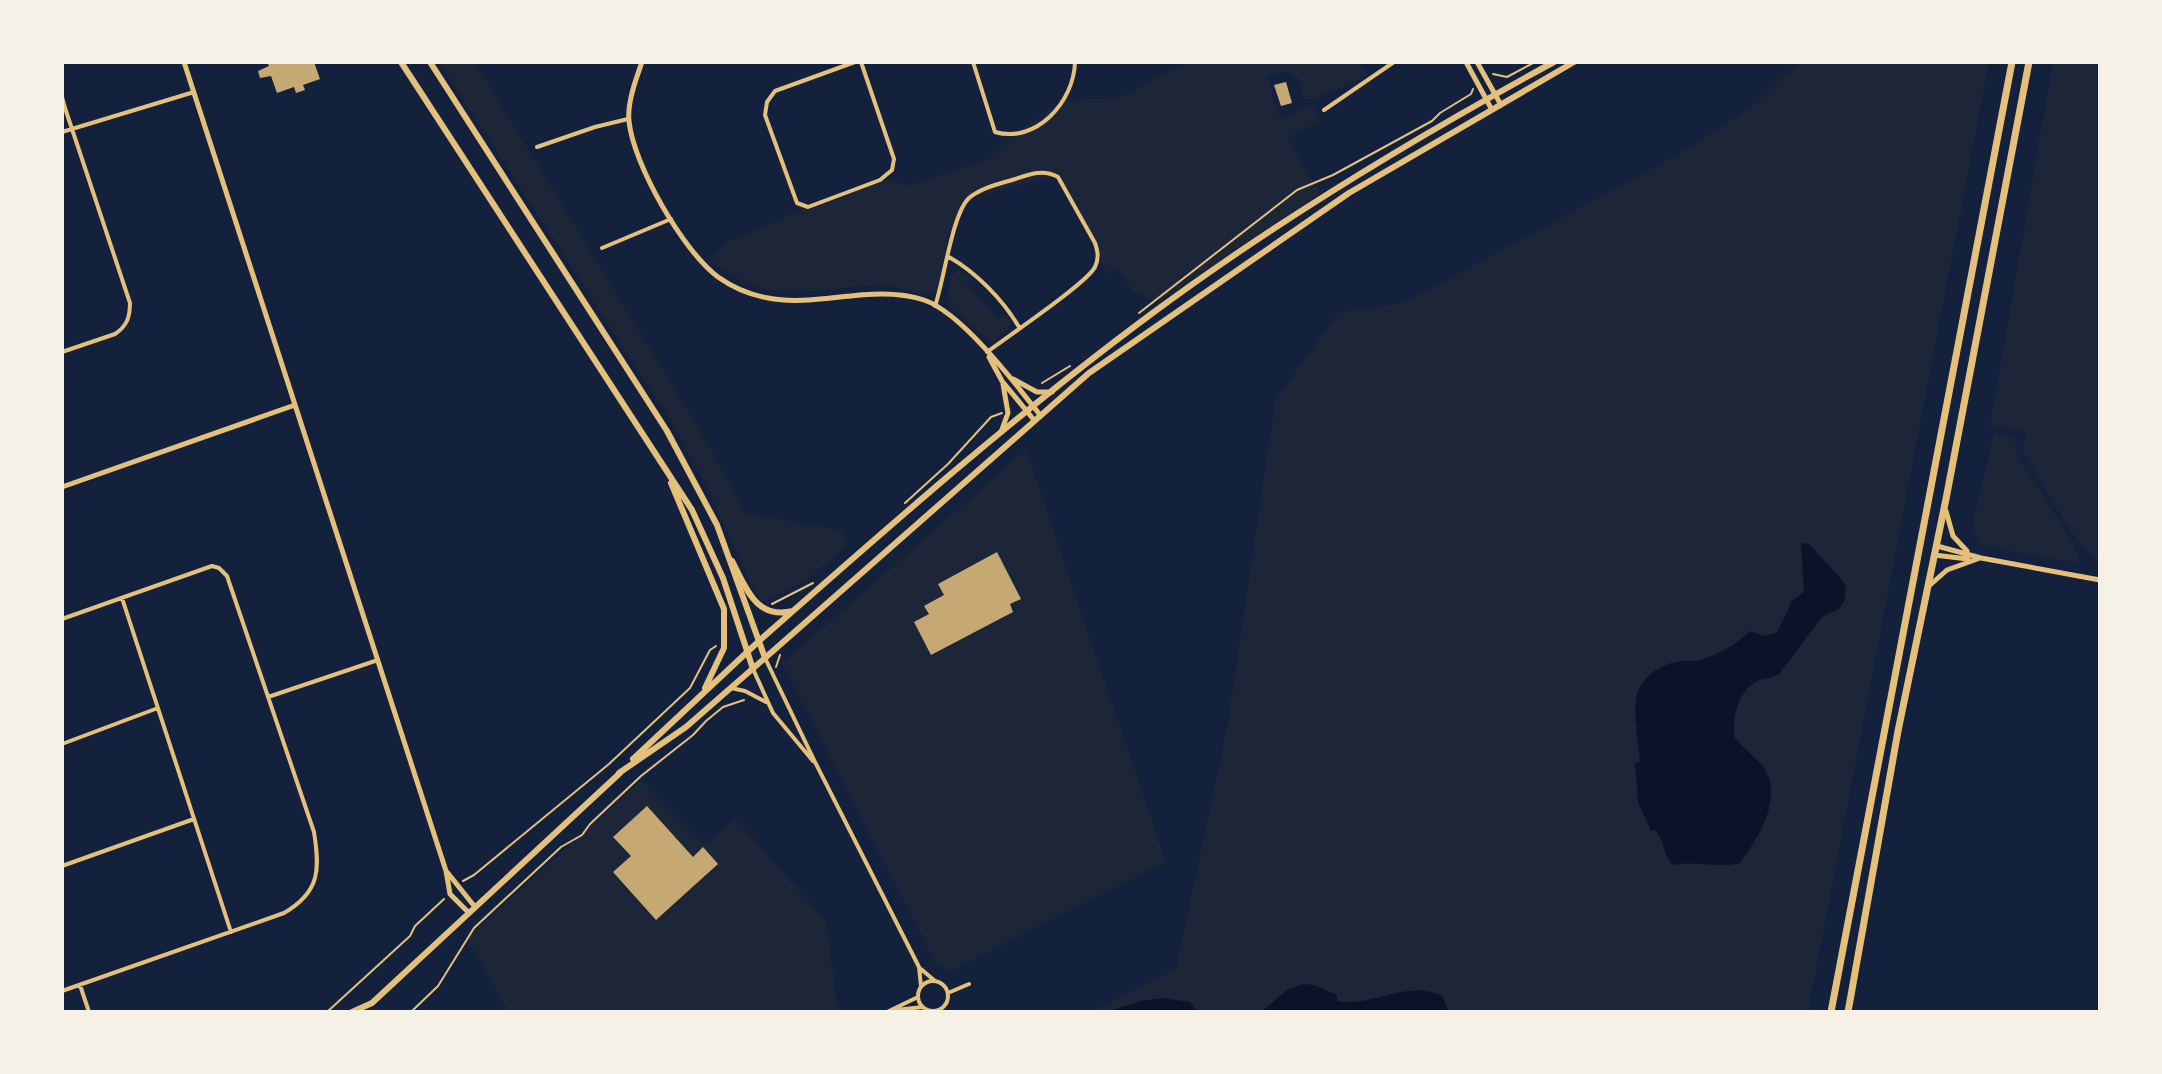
<svg xmlns="http://www.w3.org/2000/svg" width="2162" height="1074" viewBox="0 0 2162 1074" font-family="'Public Sans',sans-serif">
  <style>
    .green { fill: #1d2539 }
    .water { fill: #0b132b }
    .building { fill: #c6a872 }
    .lines { fill: none; stroke-linecap: round; stroke-linejoin: round }
    .path { stroke: #e5c07b; stroke-width: 2 }
    .minor { stroke: #e5c07b; stroke-width: 4 }
    .tertiary { stroke: #e5c07b; stroke-width: 5 }
    .secondary { stroke: #e5c07b; stroke-width: 6 }
    .primary { stroke: #e5c07b; stroke-width: 6 }
    .trunk { stroke: #e5c07b; stroke-width: 7 }
  </style>
  <rect width="100%" height="100%" fill="#14213d"/>
  <path class="green" d="M439,62H475L708,444L745,513L841,530L847,546L807,580L763,601L756,594L704,481L670,420Z
    M1186,62H1355L1369,75L1315,99H1305L1298,79L1287,71L1267,76L1280,118L1313,105L1321,121L1287,138L1321,193L1158,302L1134,292L1118,268L1108,275L1057,175L965,200L948,238L937,291C918,299 902,286 883,286C809,285 775,312 710,260L728,242L838,194L880,180L912,185L987,160L1011,137L1062,100L1120,98Z
    M1799,62H1989L1808,1012H1091L1176,969L1228,723L1275,401L1338,313L1406,302L1675,156L1752,107Z
    M2053,62H2100V559C2075,550 2038,474 2022,449L2026,432L1990,426Z
    M958,269L970,278L966,283L998,318L1005,314L1011,322L1008,330L992,343L947,304L950,276Z
    M1994,432L2016,439L2015,452L2073,543L2080,563L1981,546L1972,528Z
    M1026,450L1166,862L950,971L936,964L782,663Z
    M641,780L704,844L736,819L826,921L838,1012H508L467,938Z"/>
  <path class="water" d="M1801,543L1809,544L1843,581L1846,587L1844,602L1839,609L1822,617L1780,673C1771,680 1765,677 1757,681C1738,691 1731,720 1735,738C1743,748 1754,756 1762,765C1786,796 1758,838 1740,863C1718,869 1695,860 1673,865C1662,854 1666,842 1655,830L1651,831L1638,802L1635,763L1640,762C1639,742 1633,719 1636,698C1640,677 1661,663 1682,661C1689,660 1694,662 1701,660C1716,655 1739,644 1749,631L1764,636L1777,633L1792,601L1804,592Z
    M1303,984L1314,985L1337,995V1001C1373,1008 1405,979 1443,996L1448,1012H1261L1287,990Z
    M1163,998L1190,1002L1197,1012H1105L1141,1001Z"/>
  <path class="building" d="M267,62H314L320,79L303,85L305,90L296,93L294,87L277,93L271,76L260,78L258,71L269,66Z
    M1286,82L1292,103L1281,106L1274,85Z
    M997,552L1021,599L1010,604L1013,612L931,655L914,622L929,614L924,606L944,595L938,584Z
    M647,806L693,857L703,847L718,864L656,920L613,872L631,856L613,837Z"/>
  <g class="lines">
    <path class="path" d="M1493,74L1507,77L1535,62
      M1139,313L1297,190L1333,175L1432,121L1440,113L1471,94L1473,89
      M1042,383L1070,366
      M905,503L948,464L991,417L1002,413
      M772,604L813,583
      M776,667L780,655
      M463,881L474,875L609,764L690,688L710,650L716,646
      M327,1012L410,936L415,926L444,899
      M411,1012L438,986L474,928L561,847L582,835L590,824L641,776L693,735L706,721L723,707L744,700"/>
    <path class="minor" d="M855,62L775,91L767,102L765,115L797,203L808,207L880,180L892,170L894,159L861,62
      M973,62L995,132C1036,144 1074,102 1075,62
      M62,97L65,108L62,104
      M1324,110L1394,62
      M62,132L194,92
      M537,147L595,127L628,119
      M602,248L671,219
      M949,257C977,273 1003,300 1019,327
      M935,306C944,281 952,214 969,198C982,187 1000,184 1015,179C1030,174 1043,169 1058,177L1095,243C1098,252 1099,258 1095,267C1087,283 1007,337 987,352
      M62,352L115,334C127,326 130,317 130,303L65,108
      M122,598L231,932
      M62,619L212,566L219,568L227,576L314,832C320,870 320,892 284,913L62,991
      M765,658L815,762L919,967L921,986
      M753,669L773,713L813,761
      M731,688L745,691L766,702
      M268,697L378,660
      M62,744L158,708
      M62,866L194,819
      M921,969L935,981
      M918 996a15 15 0 1 1 30 0a15 15 0 1 1-30 0Z
      M80,985L89,1012
      M948,993L969,984
      M896,1010L923,1007
      M887,1012L918,997"/>
    <path class="tertiary" d="M184,62L446,871L450,894L469,913
      M642,62C636,79 627,103 629,121C633,164 683,251 718,277C732,287 751,295 768,298C817,308 873,283 924,300C962,313 1015,383 1040,415
      M1466,62L1492,110
      M1477,62L1501,105
      M989,357L1002,381L1034,420
      M1013,379L1037,392H1052
      M1001,432L1008,413L1003,384
      M62,487L295,405
      M1946,511L1953,536L1967,551
      M1937,546L1981,558L2100,580
      M1934,555L1968,559
      M1930,585L1947,570L1980,558
      M447,872L475,907"/>
    <path class="secondary" d="M732,561C746,588 756,620 793,611
      M759,641C887,528 1016,414 1154,312C1280,219 1416,137 1554,62
      M765,658L1089,373L1349,193L1574,62"/>
    <path class="primary" d="M401,62L692,510L723,578L753,669
      M430,62L667,431L717,525L765,658L686,727L619,773
      M671,483L724,609V648L705,688
      M633,759L759,641
      M352,1012L372,1003L620,773"/>
    <path class="trunk" d="M1831,1012L2012,62
      M1848,1012L1898,731L1946,499L2029,62"/>
  </g>
  <rect width="2162" height="1074" fill="none" stroke="#f6f1e7" stroke-width="128"/>
</svg>
